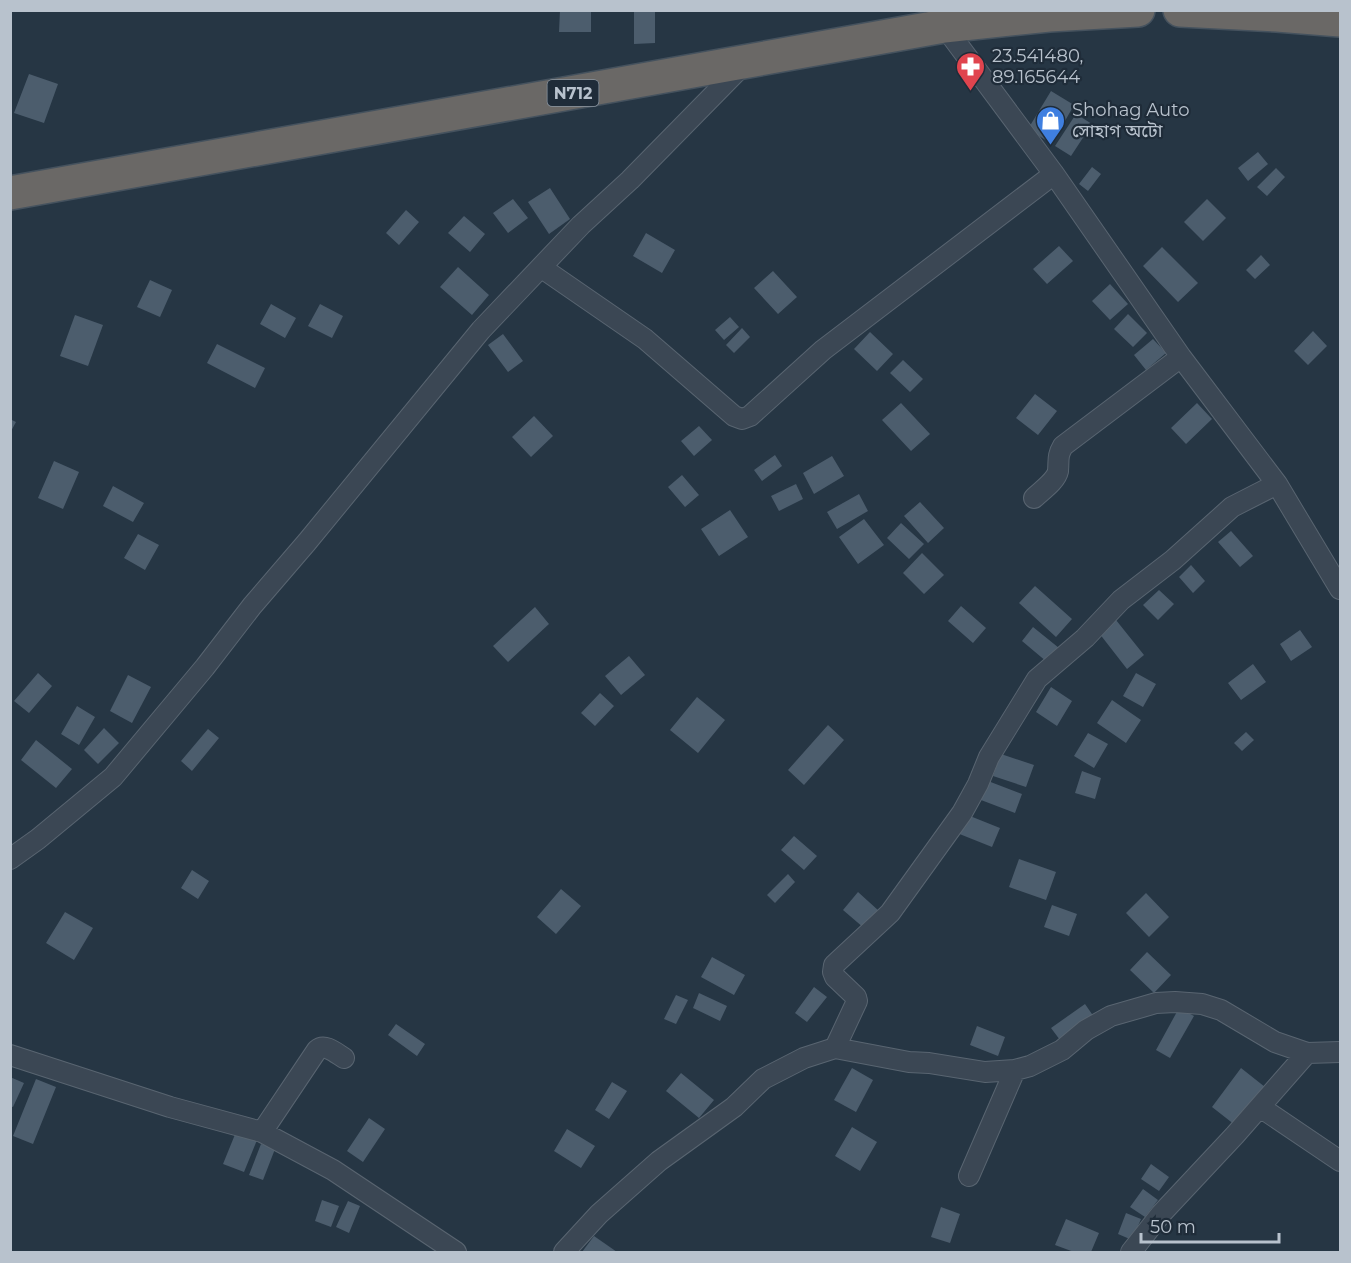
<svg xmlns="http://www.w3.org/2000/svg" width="1351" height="1263" viewBox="0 0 1351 1263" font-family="Montserrat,'Noto Sans Bengali',sans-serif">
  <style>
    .building { fill: #4c5d6d }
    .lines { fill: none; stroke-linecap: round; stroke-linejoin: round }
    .minor-casing { stroke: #596571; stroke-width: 22 }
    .trunk-casing { stroke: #45525e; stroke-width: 36 }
    .minor { stroke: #3b4754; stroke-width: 20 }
    .trunk { stroke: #6a6866; stroke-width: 33 }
    .labels { text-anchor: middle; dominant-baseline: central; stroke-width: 4.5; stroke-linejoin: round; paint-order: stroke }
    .shield { fill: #1f2c39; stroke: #8a95a1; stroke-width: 1.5 }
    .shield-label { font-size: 16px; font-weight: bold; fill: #b8c2cd }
    .poi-label { font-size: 18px; fill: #b8c2cd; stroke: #1f2c39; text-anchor: start }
  </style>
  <rect width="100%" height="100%" fill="#263644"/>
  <path class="building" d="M560,10H591V32H559Z
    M634,10H655V43L634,44Z
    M29,74L58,84L44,123L14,113Z
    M1051,91L1074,105L1052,144L1028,129Z
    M1076,114L1092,124L1071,156L1055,146Z
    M1258,152L1268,164L1248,181L1238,168Z
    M1092,167L1101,174L1088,191L1079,184Z
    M1276,168L1285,177L1267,196L1257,187Z
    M550,188L570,219L549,234L528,202Z
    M513,199L528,218L508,233L493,213Z
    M1207,199L1226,218L1203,241L1184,222Z
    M406,210L419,222L399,245L386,233Z
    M464,216L485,234L470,252L448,233Z
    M646,233L675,250L662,273L633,256Z
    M1059,246L1073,261L1047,284L1033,269Z
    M1162,247L1198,283L1178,302L1143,266Z
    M1261,255L1270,265L1255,279L1246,270Z
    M458,267L489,295L472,315L440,287Z
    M773,271L797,297L778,314L754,288Z
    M150,280L172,290L160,317L137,307Z
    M1110,284L1128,304L1110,320L1092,301Z
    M271,304L296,318L285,338L260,324Z
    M320,304L343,316L332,338L308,326Z
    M1128,314L1147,333L1133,347L1114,329Z
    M75,315L103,325L88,366L60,356Z
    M730,317L739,327L724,340L715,330Z
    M742,328L750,337L734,353L726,345Z
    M1313,331L1327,346L1308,365L1294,351Z
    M870,332L893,354L877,371L854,349Z
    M503,334L523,361L508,372L488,345Z
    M1153,339L1166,353L1146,370L1134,355Z
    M217,344L265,368L255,388L207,363Z
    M903,360L923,379L910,392L890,373Z
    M1035,394L1057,411L1038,435L1016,418Z
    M901,403L930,434L911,451L882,420Z
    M1197,403L1212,419L1186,444L1171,428Z
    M534,416L553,436L531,457L512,437Z
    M10,419L16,422L10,433Z
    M699,426L712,440L694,456L681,441Z
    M775,455L782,466L762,481L754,470Z
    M832,456L844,476L814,494L803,473Z
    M54,461L79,472L63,509L38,498Z
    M682,475L699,495L685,507L668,487Z
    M796,484L803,499L779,511L771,496Z
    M113,486L144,503L133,522L103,506Z
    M859,494L868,511L837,529L827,512Z
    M920,502L944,528L928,543L904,516Z
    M730,510L748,537L719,556L701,529Z
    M864,519L884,545L858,564L839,537Z
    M901,523L924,544L909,559L887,538Z
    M1231,531L1253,556L1240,567L1218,542Z
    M138,534L159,545L145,570L124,558Z
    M922,553L944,575L924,594L903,573Z
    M1191,565L1205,581L1193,593L1179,577Z
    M1035,586L1072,619L1056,637L1019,603Z
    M1159,590L1174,604L1158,620L1143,605Z
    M961,606L986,628L973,643L948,621Z
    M535,607L549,624L508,662L493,646Z
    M1116,620L1144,655L1127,669L1099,633Z
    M1033,627L1059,648L1047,662L1022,641Z
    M1300,630L1312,647L1291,661L1280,644Z
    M629,656L645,675L621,695L605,676Z
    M1253,664L1266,682L1241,700L1228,683Z
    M38,673L52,686L29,713L14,701Z
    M1136,673L1156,684L1143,707L1123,696Z
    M128,675L151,687L132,723L110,711Z
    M1051,687L1072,701L1057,726L1036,712Z
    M600,693L614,706L595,726L581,713Z
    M697,697L725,720L698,753L670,730Z
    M1112,700L1141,720L1126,743L1097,723Z
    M77,706L95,717L79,745L61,734Z
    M828,725L844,740L804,785L788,770Z
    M104,728L119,743L98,764L84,750Z
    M208,729L219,738L192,771L181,761Z
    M1246,732L1254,740L1242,751L1234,743Z
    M1088,733L1108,744L1094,768L1074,756Z
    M36,740L72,769L56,788L21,760Z
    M1001,754L1034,765L1026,787L993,776Z
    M1082,771L1101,778L1095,799L1075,793Z
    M988,781L1022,794L1015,813L981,800Z
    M965,814L1000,828L992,847L957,833Z
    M794,836L817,856L804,870L781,850Z
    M1019,859L1056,872L1046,900L1009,887Z
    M192,870L209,881L198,899L181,888Z
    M788,874L795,882L775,903L767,895Z
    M561,889L581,906L556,934L537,917Z
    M858,892L879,911L864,928L843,910Z
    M1146,893L1169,917L1149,937L1126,913Z
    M1052,905L1077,914L1069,936L1044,927Z
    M65,912L93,928L74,960L46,943Z
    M1147,952L1171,975L1154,993L1130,970Z
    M712,957L745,975L734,995L701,977Z
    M814,987L827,997L807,1022L795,1013Z
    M699,993L727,1006L720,1021L693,1008Z
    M676,995L688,1000L676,1024L664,1019Z
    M1085,1004L1094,1017L1060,1040L1051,1028Z
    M1179,1008L1194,1016L1170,1058L1156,1050Z
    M396,1024L425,1044L417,1056L388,1035Z
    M977,1026L1005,1037L998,1056L970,1045Z
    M852,1068L873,1080L856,1112L834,1100Z
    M1241,1068L1265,1087L1235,1125L1212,1107Z
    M681,1073L714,1100L699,1118L666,1091Z
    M10,1077L24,1083L13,1107L10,1106Z
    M36,1079L56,1087L33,1144L13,1136Z
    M612,1082L627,1091L609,1119L595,1110Z
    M369,1118L385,1129L363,1162L347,1151Z
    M852,1127L877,1142L860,1171L835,1156Z
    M567,1129L595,1146L581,1168L554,1151Z
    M236,1132L257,1140L244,1172L223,1164Z
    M261,1144L275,1149L263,1180L249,1175Z
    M1151,1164L1169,1177L1159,1191L1141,1179Z
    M1143,1189L1158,1200L1145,1217L1130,1207Z
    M322,1200L339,1206L331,1227L315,1221Z
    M348,1201L360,1206L349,1233L336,1227Z
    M941,1207L960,1214L950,1243L931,1237Z
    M1126,1213L1141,1219L1132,1240L1118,1234Z
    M1066,1219L1099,1233L1091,1252H1074L1055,1245Z
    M594,1236L617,1252H582Z"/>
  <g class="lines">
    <defs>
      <path id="minor" d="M935,10L944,26L1054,174L1181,357L1277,484L1340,589
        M542,268L645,339L734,416L742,419L750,416L823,350L1054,174
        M1034,498C1041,491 1056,481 1058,471C1059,460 1057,456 1063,446L1181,357
        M10,859L38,839L113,777L205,667L252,606L307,542L481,330L581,225L630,180L745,63
        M835,1048L909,1062L929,1063L985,1072L1015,1070L1030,1066L1062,1050L1086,1030L1111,1016L1156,1003L1175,1002L1202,1004L1221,1010L1275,1042L1307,1053
        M10,1055L170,1107L262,1132L333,1170L456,1252
        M1260,1107L1340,1161
        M262,1132L317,1050C325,1043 336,1053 344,1058
        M969,1176L1015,1070
        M564,1252L599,1214L659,1161L734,1107L763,1079L804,1058L835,1048L857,1001L856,997L835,977L833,972L834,965L890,913L962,813L978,784L989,757L1037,679L1085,638L1121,600L1173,560L1232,507L1277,484
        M1131,1252L1161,1214L1235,1135L1307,1053L1340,1052"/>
      <path id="trunk" d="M1180,10L1277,15L1340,20
        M10,193L944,26L1049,15L1138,10"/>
    </defs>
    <use href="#minor" class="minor-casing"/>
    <use href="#trunk" class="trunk-casing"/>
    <use href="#minor" class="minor"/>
    <use href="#trunk" class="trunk"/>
  </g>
  <defs>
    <symbol id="pharmacy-pin" viewBox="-11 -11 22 30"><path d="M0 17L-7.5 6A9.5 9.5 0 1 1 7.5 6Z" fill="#e0444e" stroke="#1f2c39"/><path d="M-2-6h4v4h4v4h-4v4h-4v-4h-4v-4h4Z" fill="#fff"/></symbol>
    <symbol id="shop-pin" viewBox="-11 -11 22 30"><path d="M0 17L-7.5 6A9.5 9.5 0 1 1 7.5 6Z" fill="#3f7fe0" stroke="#1f2c39"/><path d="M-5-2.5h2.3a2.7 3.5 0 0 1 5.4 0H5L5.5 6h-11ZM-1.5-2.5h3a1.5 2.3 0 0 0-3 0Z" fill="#fff"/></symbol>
  </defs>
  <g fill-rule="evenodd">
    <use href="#pharmacy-pin" x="954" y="50" width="33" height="45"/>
    <use href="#shop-pin" x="1034" y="104" width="33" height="45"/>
  </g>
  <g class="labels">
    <rect class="shield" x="547.5" y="80" width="51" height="26" rx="4.5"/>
    <g class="shield-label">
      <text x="573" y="93">N712</text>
    </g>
    <g class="poi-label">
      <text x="992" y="56">23.541480,<tspan x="992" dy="21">89.165644</tspan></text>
      <text x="1072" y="110">Shohag Auto<tspan x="1072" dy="21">সোহাগ অটো</tspan></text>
    </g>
  </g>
  <rect width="1351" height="1263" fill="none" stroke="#b8c2cd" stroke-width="24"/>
  <path d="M1141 1233v9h138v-9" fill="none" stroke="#b8c2cd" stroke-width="3"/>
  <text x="1150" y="1233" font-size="18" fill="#b8c2cd" stroke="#1f2c39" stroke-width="4.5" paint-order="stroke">50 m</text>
</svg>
